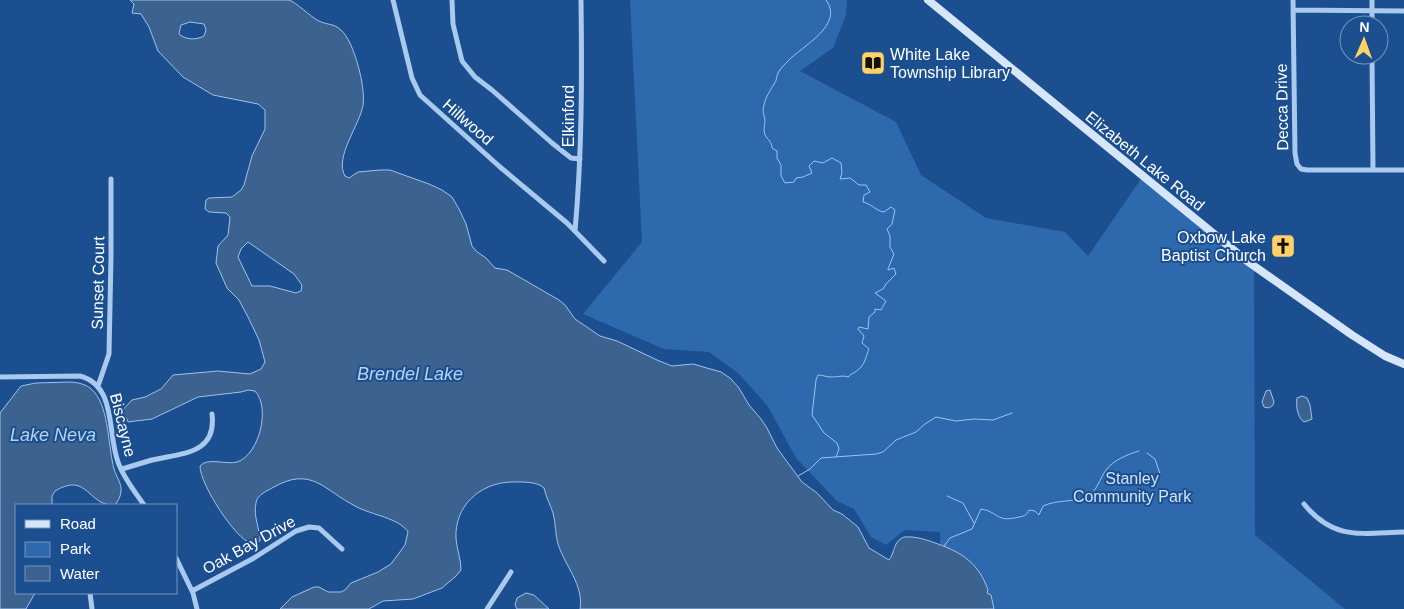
<svg xmlns="http://www.w3.org/2000/svg" width="1404" height="609" viewBox="0 0 1404 609" font-family="Helvetica,sans-serif">
  <style>
    .green { fill: #2e69ad }
    .water { fill: #3c6290; stroke: #9cc4f0; fill-rule: evenodd }
    .lines { fill: none; stroke-linecap: round; stroke-linejoin: round }
    .stream { stroke: #9cc4f0; stroke-width: 1 }
    .street { stroke: #a9c9ee; stroke-width: 5 }
    .secondary { stroke: #d6e6fa; stroke-width: 8 }
    .labels { text-anchor: middle; dominant-baseline: central; stroke-width: 4; stroke-linejoin: round; paint-order: stroke }
    .poi-label { font-size: 16px; fill: #fff; stroke: #1b4f8f; text-anchor: start }
    .street-label { font-size: 16px; fill: #fff; stroke: #1b4f8f }
    .park-label { font-size: 16px; fill: #cfe3fa; stroke: #1b4f8f }
    .water-label { font-size: 18px; font-style: italic; fill: #b5d3f5; stroke: #1b4f8f }
  </style>
  <rect width="100%" height="100%" fill="#1b4f8f"/>
  <path class="green" d="M630,0H847L846,15L833,48L800,71L896,122L921,175L986,218L1065,232L1088,256L1141,179L1254,270L1255,535L1345,609H941L940,532L905,530L886,545L871,537L854,509L837,501L796,458L767,405L738,373L709,352L664,349L583,314L642,242Z"/>
  <path class="water" d="M130,0C171,0 211,0 252,0C261,0 281,0 289,0C297,3 310,16 317,20C325,25 334,23 341,30C354,41 366,88 363,105C360,125 334,157 345,176L349,178L358,172L380,170H390L429,184L442,190L452,197L459,209L466,224L472,246L476,251L486,258L495,268L507,270L559,300L565,305L575,319L600,336L617,341L657,360L672,366L693,364L721,372L730,378L739,388L749,405L761,419L767,428L777,448L802,482L817,493L833,510L842,514L858,527L869,548L889,560C895,553 893,541 904,537C916,536 927,540 938,544C963,553 979,564 988,590L987,593L991,595L994,609H580C584,585 565,566 558,544C555,534 556,523 553,513C550,504 546,497 544,488C537,481 521,482 511,482C479,483 454,507 456,539C457,550 461,559 461,570L456,576L442,588L413,599L383,601L369,609H280L292,597L314,587H319L328,592H341L345,590L351,583L378,572L391,564L405,545L408,532C399,518 372,515 357,507C323,490 312,465 272,488C265,492 257,495 256,503C253,516 260,529 260,541L252,544C235,539 200,484 200,466C207,457 226,465 237,462C259,455 271,408 255,391L248,390L241,392L198,397L152,419L128,422L126,417L118,415L132,400L145,397L161,389L173,375L218,371L250,374L261,369L265,362L259,340L248,317L239,300L227,288L216,263L218,246L228,235L230,217L226,213L209,212L205,209L206,200L209,198L232,197L241,190L244,185L252,156L265,129V110L258,104L213,95L183,77L158,51L149,27L141,14L132,13L134,4ZM190,22L204,24L206,30L204,36C196,40 188,40 180,35L179,33L181,25ZM248,242L294,274L302,285L301,291L296,293L270,286H252L238,257L241,249Z
    M71,382C81,383 89,385 95,393C109,410 108,446 114,469C116,476 122,484 121,491C121,496 118,501 115,505C88,507 88,471 55,491L52,496V505H16V593H35L26,609H0V413L21,386L36,383Z
    M1270,390L1274,402L1273,405L1269,408L1264,407L1262,402L1266,391Z
    M1302,396L1307,398L1310,405L1312,419L1304,422C1297,417 1296,406 1297,398Z
    M526,593L534,595L549,609H517L515,605L517,598Z"/>
  <g class="lines">
    <path class="stream" d="M826,0C845,25 802,46 788,61C784,65 780,69 778,73C776,77 777,81 774,84C770,91 766,96 764,105C762,111 764,114 765,120C765,125 763,129 765,135C768,140 772,142 772,148L777,151V158L781,165V176L785,183L794,182L796,178L803,177L812,173L809,166L814,161L823,163L832,158L841,163L842,173L840,179L850,178L859,185H866L870,192L864,195L863,202C872,204 876,211 884,212L891,207L895,210L892,224L887,229L890,236V247L894,254L888,269V270L894,268L896,274L886,284L883,289L875,293L886,301L881,310L875,309V312L869,317L868,329L859,327L858,329L864,336L862,343L869,349C866,356 865,364 859,369C855,373 852,373 848,377C842,375 838,377 831,377C826,377 823,375 818,375L816,380L812,415L824,433L837,443L839,449L836,457
      M1147,453L1155,459L1160,474
      M798,476L810,469L821,458L876,454L883,452L896,440L916,432L925,424L936,417L956,421L974,419L993,420L1012,413
      M947,496L963,503L974,523
      M944,546L950,538L972,529L981,509C999,512 996,523 1019,517C1025,516 1027,515 1029,510L1035,511L1039,515L1043,506C1059,499 1073,503 1088,496C1097,491 1100,478 1106,470C1113,460 1129,454 1139,451"/>
    <path class="street" d="M393,0L412,78L420,95L500,167L567,223L604,261
      M452,0L453,24L462,61L475,77L492,90L552,143L571,158L580,159
      M1293,0L1295,153L1297,164L1301,169L1307,170H1404
      M1372,0V25
      M1293,10L1404,11
      M1372,55L1373,170
      M575,231C582,154 582,77 581,0
      M0,377L80,376C117,386 107,433 118,462C123,477 135,492 144,505
      M98,386L109,354L111,256V179
      M122,469C132,466 142,463 152,460C181,453 217,455 212,414
      M1304,504C1334,541 1361,533 1404,532
      M176,558L193,593L197,609
      M192,591L254,558L296,531L309,527L319,528L342,549
      M90,593L92,609
      M487,609L511,572"/>
    <path class="secondary" d="M928,0L1247,261L1352,335L1385,356L1404,364"/>
  </g>
  <defs>
    <symbol id="library-square" viewBox="-11 -11 22 22"><rect x="-9" y="-9" width="18" height="18" rx="4" fill="#ffd166" stroke="#1b4f8f"/><path d="M-6-4Q-3-5.5-.7-3.5V5Q-3 3-6 4ZM6-4Q3-5.5 .7-3.5V5Q3 3 6 4Z" fill="#111"/></symbol>
    <symbol id="church-square" viewBox="-11 -11 22 22"><rect x="-9" y="-9" width="18" height="18" rx="4" fill="#ffd166" stroke="#1b4f8f"/><path d="M-1.2-6h2.4v3.5h3.3v2.4h-3.3V6h-2.4V-.1h-3.3v-2.4h3.3Z" fill="#111"/></symbol>
  </defs>
  <g fill-rule="evenodd">
    <use href="#library-square" x="859" y="49" width="28" height="28"/>
    <use href="#church-square" x="1269" y="232" width="28" height="28"/>
  </g>
  <g class="labels">
    <g class="poi-label">
      <text x="890" y="54">White Lake<tspan x="890" dy="18">Township Library</tspan></text>
      <text x="1266" y="237" text-anchor="end">Oxbow Lake<tspan x="1266" dy="18">Baptist Church</tspan></text>
    </g>
    <g class="street-label">
      <text transform="translate(1282 107) rotate(-91)">Decca Drive</text>
      <text transform="translate(568 116) rotate(-90)">Elkinford</text>
      <text transform="translate(468 122) rotate(41)">Hillwood</text>
      <text transform="translate(1145 161) rotate(39)">Elizabeth Lake Road</text>
      <text transform="translate(98 283) rotate(-89)">Sunset Court</text>
      <text transform="translate(123 425) rotate(76)">Biscayne</text>
      <text transform="translate(249 545) rotate(-29)">Oak Bay Drive</text>
    </g>
    <g class="park-label">
      <text x="1132" y="478">Stanley<tspan x="1132" dy="18">Community Park</tspan></text>
    </g>
    <g class="water-label">
      <text x="410" y="374">Brendel Lake</text>
      <text x="53" y="435">Lake Neva</text>
    </g>
  </g>
  <rect x="15" y="504" width="162" height="90" fill="#1b4f8f" stroke="#7695bc"/>
  <rect x="25" y="520" width="25" height="8" fill="#d6e6fa" stroke="#7695bc"/>
  <text x="60" y="529" font-size="15" fill="#ffffff">Road</text>
  <rect x="25" y="542" width="25" height="15" fill="#2e69ad" stroke="#7695bc"/>
  <text x="60" y="554" font-size="15" fill="#ffffff">Park</text>
  <rect x="25" y="566" width="25" height="15" fill="#3c6290" stroke="#7695bc"/>
  <text x="60" y="579" font-size="15" fill="#ffffff">Water</text>
  <g transform="translate(1364 40) rotate(2)"><circle r="24" fill="#1b4f8f" stroke="#7695bc"/>
  <path d="M0-4L9 19L0 12L-9 19Z" fill="#ffd166"/>
  <text y="-8" font-size="14" font-weight="bold" text-anchor="middle" fill="#ffffff">N</text>
  </g>
</svg>
